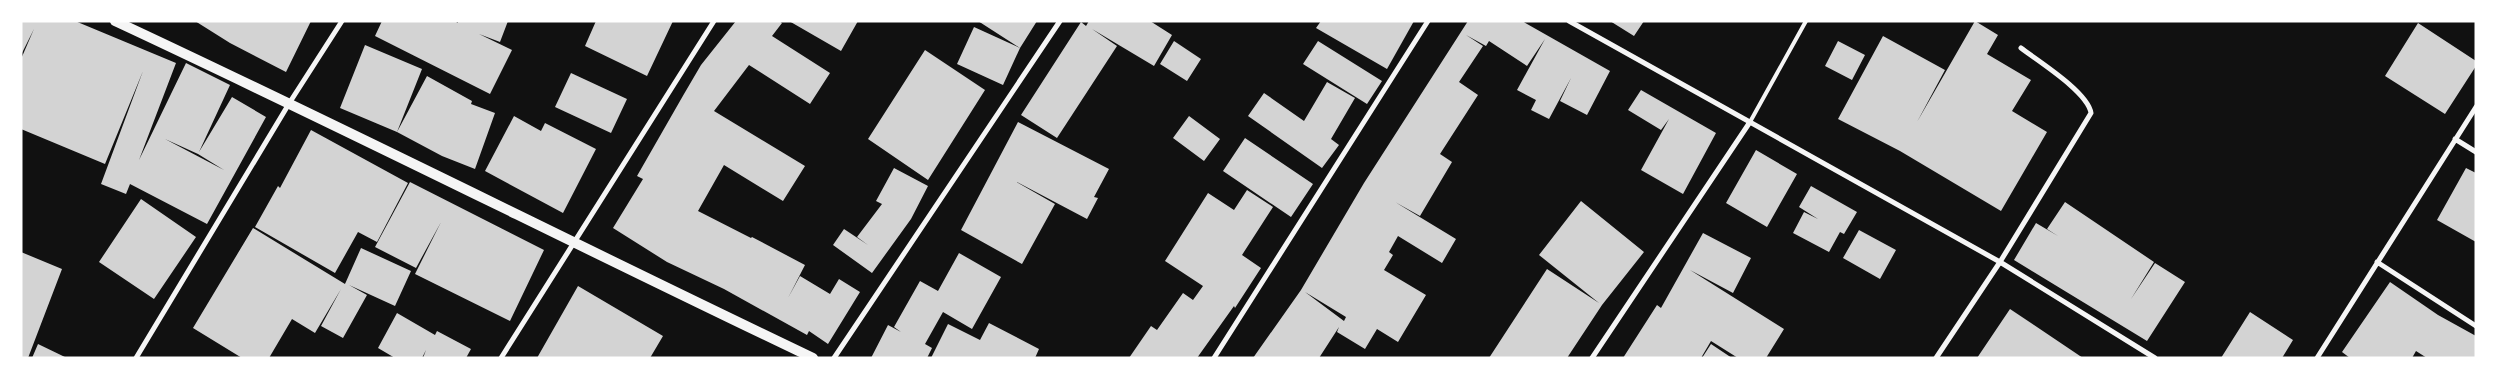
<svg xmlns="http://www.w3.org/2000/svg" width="2497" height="379" viewBox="0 0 2497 379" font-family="'Asap Condensed',sans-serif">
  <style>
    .building { fill: #d3d3d3; fill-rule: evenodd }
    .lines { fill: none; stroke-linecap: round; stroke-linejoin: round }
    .service { stroke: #f5f5f5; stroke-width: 4 }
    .minor { stroke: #f5f5f5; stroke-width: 5 }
    .secondary { stroke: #f5f5f5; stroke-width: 10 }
  </style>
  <rect width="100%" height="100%" fill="#111"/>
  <path class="building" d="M21,21H75L176,63L139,160L186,63L230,85L199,152L232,97L266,117L207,224L130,184L126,194L101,184L143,71L105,164L21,129V59L34,29L21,55ZM165,139L198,154L224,170Z
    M195,21H311L286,72L230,43Z
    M382,21H454L458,23V21H508L500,42L479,34L512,50L490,94L375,36Z
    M596,21H673L647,76L585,46Z
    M736,21H779L782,23L772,36L830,73L810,104L749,65L714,111L805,166L783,201L724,165L698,211L751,238L752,237L805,265L788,298L800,276L830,294L839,279L860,292L828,344L809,331L807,335L724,289L667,262L613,228L643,179L637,176L684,94L701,65Z
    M789,21H858L841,51Z
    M978,21H1037L1020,48Z
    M1089,21H1150L1172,35L1154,66L1092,29L1117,46L1057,138L1021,115L1081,22L1086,26Z
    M1321,21H1414L1387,69L1316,28Z
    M1468,21H1522L1610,71L1587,115L1560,101L1571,78L1549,119L1531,110L1536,100L1517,90L1545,39L1527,66L1489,41L1486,46L1466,35L1483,46L1459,82L1478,95L1440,154L1452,162L1420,216L1395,202L1456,239L1442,263L1398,236L1389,252L1393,255L1384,270L1426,295L1398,342L1377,329L1365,349L1337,332L1339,327L1319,358H1253L1301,290L1364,183ZM1305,292L1346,317L1344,321Z
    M1610,21H1644L1634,36Z
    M1975,21L1998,35L1987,54L2031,80L2012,111L2047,132L2001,211L1900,151L1838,119L1883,36L1945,70L1917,122Z
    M2418,23L2476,61V66L2445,114L2385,76Z
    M974,27L1020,48L1003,85L957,64Z
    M1174,41L1201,59L1187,81L1160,64Z
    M1318,41L1382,81L1367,104L1303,64Z
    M1838,41L1865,55L1852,80L1825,66Z
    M365,45L422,69L397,132L340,108Z
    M925,50L985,90L928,180L868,139Z
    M571,73L627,99L611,133L555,107Z
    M427,76L472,101L471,104L495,113L475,169L442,156L397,132Z
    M1327,82L1355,98L1331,139L1339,145L1322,168L1248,116L1264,93L1304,121Z
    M1641,90L1716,133L1683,194L1641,170L1669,119L1661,130L1628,110Z
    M514,116L541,131L545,123L596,149L563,213L485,171Z
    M1189,116L1220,139L1204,161L1173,138Z
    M1018,122L1109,169L1094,197L1098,198L1087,219L1013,180L1055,204L1022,264L961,230Z
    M311,130L408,183L377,242L358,232L335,273L255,227L278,186L280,188Z
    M1245,138L1313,184L1291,217L1223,171Z
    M1756,150L1797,174L1767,227L1726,203Z
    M894,168L928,186L911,219L872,273L833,245L844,229L868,245L857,237L882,204L876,201Z
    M2466,168L2476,173V242L2437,220Z
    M410,182L544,250L510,321L415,274L441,222L416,268L375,247Z
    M1811,186L1857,212L1844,234L1840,232L1829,252L1793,233L1804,212L1818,219L1799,207Z
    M1247,190L1273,207L1242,255L1261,268L1235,308L1234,306L1197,358H1129L1151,326L1157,330L1183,293L1193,300L1203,286L1165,261L1208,193L1234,210Z
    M141,199L196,237L154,299L99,262Z
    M1581,201L1644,252L1602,305L1567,358H1489L1547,269L1599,303L1539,255Z
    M2065,202L2154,262L2131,299L2155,263L2185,282L2147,341L2014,260L2036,223L2058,236L2047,229Z
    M253,228L345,284L361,248L411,271L395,306L349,285L367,295L343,338L321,326L341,289L315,333L292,319L269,358H242L193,328Z
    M1859,230L1896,250L1880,279L1843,258Z
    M1703,233L1751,258L1733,293L1690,270L1784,329L1766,358H1738L1711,341L1701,358H1623L1657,305L1661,308Z
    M21,252L62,269L28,358H21Z
    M959,253L1001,277L972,329L943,312L925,344L932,348L927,358H871L888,325L901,332L894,327L920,281L938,291Z
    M2390,282L2438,315L2476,336V358H2427L2416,351L2412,358H2350L2342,352Z
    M578,286L663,336L650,358H537Z
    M2010,309L2034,325L2083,358H1977Z
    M2250,312L2293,340L2282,358H2221Z
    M397,313L435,335L437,331L471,349L466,358H423L426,350L422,358H395L378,348Z
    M989,323L1039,349L1035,358H931L948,324L980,340Z
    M38,344L67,358H32Z
    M1711,344L1732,358H1702Z"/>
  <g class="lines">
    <path class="service" d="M1750,122L1806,21"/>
    <path class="minor" d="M1569,21L2000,262L2155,358
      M2455,139L2476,152
      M2377,262L2476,326
      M136,358L290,102L342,21
      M501,358L714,21
      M834,358L1060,21
      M1214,358L1428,21
      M1592,358L1750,122
      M1936,358L2000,262L2091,113C2088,92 2038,61 2021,48
      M2317,358L2476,107"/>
    <path class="secondary" d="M115,21C349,130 580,247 813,358"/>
  </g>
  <rect width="2497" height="379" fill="none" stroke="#ffffff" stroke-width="45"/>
</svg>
